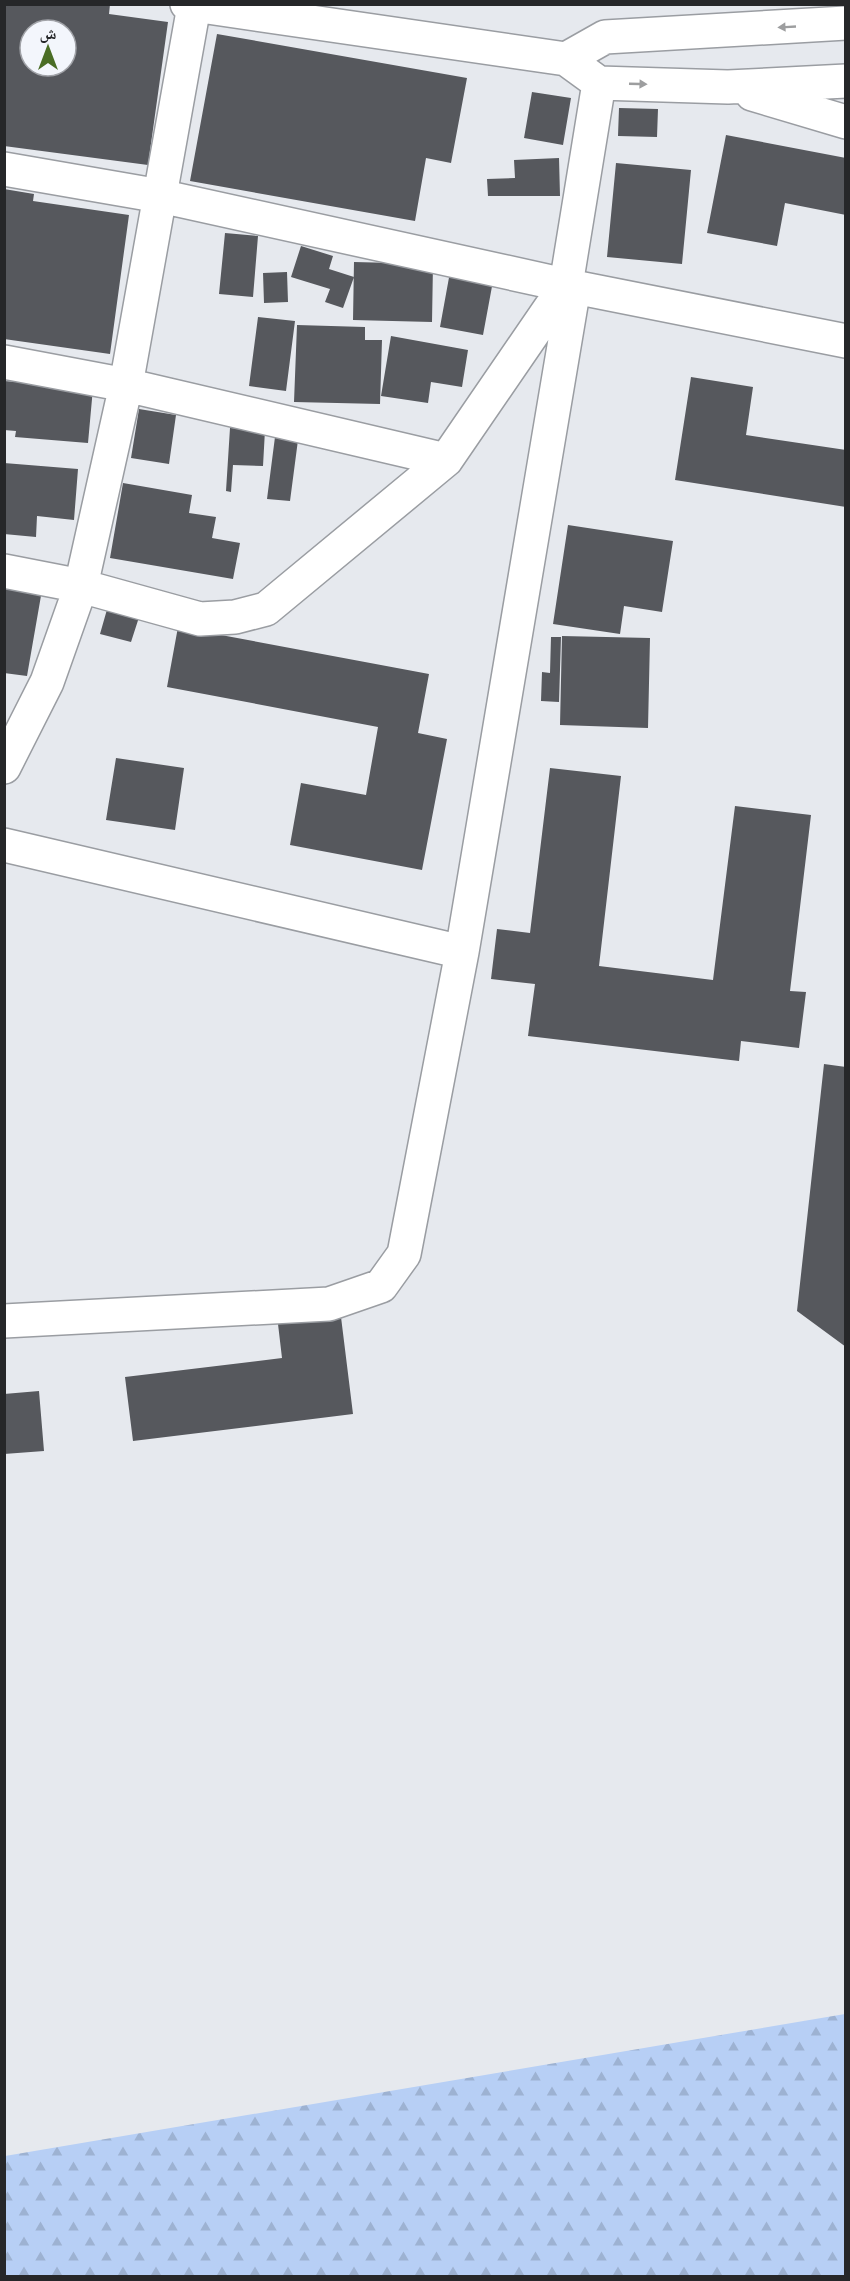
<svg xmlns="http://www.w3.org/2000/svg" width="850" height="2281" viewBox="0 0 850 2281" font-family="'PT Sans','Noto Naskh Arabic',sans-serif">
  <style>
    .forest { fill: url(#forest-firs) }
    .building { fill: #56585d; fill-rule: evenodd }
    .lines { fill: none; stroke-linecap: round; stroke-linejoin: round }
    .minor-casing { stroke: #9a9da2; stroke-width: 36 }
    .minor { stroke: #fff; stroke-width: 33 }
    .oneway { fill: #9d9e9f }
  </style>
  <defs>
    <pattern id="forest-firs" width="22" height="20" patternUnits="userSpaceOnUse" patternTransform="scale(1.5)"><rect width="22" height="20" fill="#b7cff5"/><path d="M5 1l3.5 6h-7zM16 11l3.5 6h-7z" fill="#9db2d2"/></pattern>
  </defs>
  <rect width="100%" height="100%" fill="#e6e9ee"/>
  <path class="forest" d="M845,2014V2276H5V2156Z"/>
  <path class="building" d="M4,4H110L109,14L168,22L148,165L4,146ZM30,30H66V66H30Z
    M217,34L467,78L451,163L426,158L415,221L190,181Z
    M532,92L571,98L563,145L524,138Z
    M619,108L658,109L657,137L618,136Z
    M726,135L846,158V215L785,203L777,246L707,233Z
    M559,158L560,196H488L487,179L515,178L514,160Z
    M616,163L691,170L682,264L607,257Z
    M4,189L34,194L33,201L129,215L110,354L4,339Z
    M225,233L258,236L253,297L219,294Z
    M301,246L333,256L329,269L354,277L343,308L325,302L330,289L291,277Z
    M354,262L433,264L432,322L353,320Z
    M287,272L288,302L264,303L263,273Z
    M450,272L493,281L483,335L440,327Z
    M258,317L295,321L286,391L249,386Z
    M297,325L365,327V340H382L380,404L294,402Z
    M391,336L468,350L462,387L431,382L428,403L381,396Z
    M691,377L753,387L746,435L846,450V507L675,480Z
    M4,381L93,388L88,443L15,437L16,431L4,430Z
    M139,409L176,415L169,464L131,458Z
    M230,428L265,430L263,466L233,465L231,492L226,491Z
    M275,437L298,440L290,501L267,499Z
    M4,463L78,469L74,520L37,516L36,537L4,534Z
    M123,483L192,495L189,513L216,517L212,538L240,543L233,579L110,558Z
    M568,525L673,541L662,612L624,606L620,634L553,624Z
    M4,584L42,590L27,676L4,673Z
    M110,599L142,608L131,642L100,634Z
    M178,627L429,674L418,733L447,739L422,870L290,845L301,783L366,795L378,727L167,687Z
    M562,636L650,638L648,728L560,725Z
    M551,637H561L559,702L541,701L542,672L550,673Z
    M116,758L184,768L175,830L106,820Z
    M550,768L621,776L599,966L713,980L735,806L811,815L790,991L806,992L799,1048L741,1041L739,1061L528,1036L535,984L491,979L497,929L530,933Z
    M824,1064L846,1067V1347L797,1311Z
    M341,1317L353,1414L133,1441L125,1377L282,1358L278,1324Z
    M39,1391L44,1451L4,1454V1394Z"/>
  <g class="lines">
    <defs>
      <path id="minor" d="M187,4L566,59L599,83L728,87L846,81
        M566,59L605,37L846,23
        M752,94L846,122
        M4,169L160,196L574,287L846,341
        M4,362L126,385L446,460
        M4,571L81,586L200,619L235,617L266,609L446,460L566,285L599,83
        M4,767L47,682L81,586L126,385L194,6
        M4,845L462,952
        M4,1321L329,1304L381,1286L404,1254L462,952L574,287"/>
    </defs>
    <use href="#minor" class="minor-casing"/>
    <use href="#minor" class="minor"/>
  </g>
  <defs><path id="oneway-solid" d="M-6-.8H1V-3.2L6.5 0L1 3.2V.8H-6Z" transform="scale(1.5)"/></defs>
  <g class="oneway">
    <use href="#oneway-solid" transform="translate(787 27) rotate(177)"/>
    <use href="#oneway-solid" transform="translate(638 84) rotate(2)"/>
  </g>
  <rect width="850" height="2281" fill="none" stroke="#262729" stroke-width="12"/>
  <g transform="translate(48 48)"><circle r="28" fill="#f3f6fc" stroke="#a1a3a8" stroke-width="1.5"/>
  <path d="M0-4.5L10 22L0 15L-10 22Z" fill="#4a6d25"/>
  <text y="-9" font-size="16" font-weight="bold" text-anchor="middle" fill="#262729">ش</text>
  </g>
</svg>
